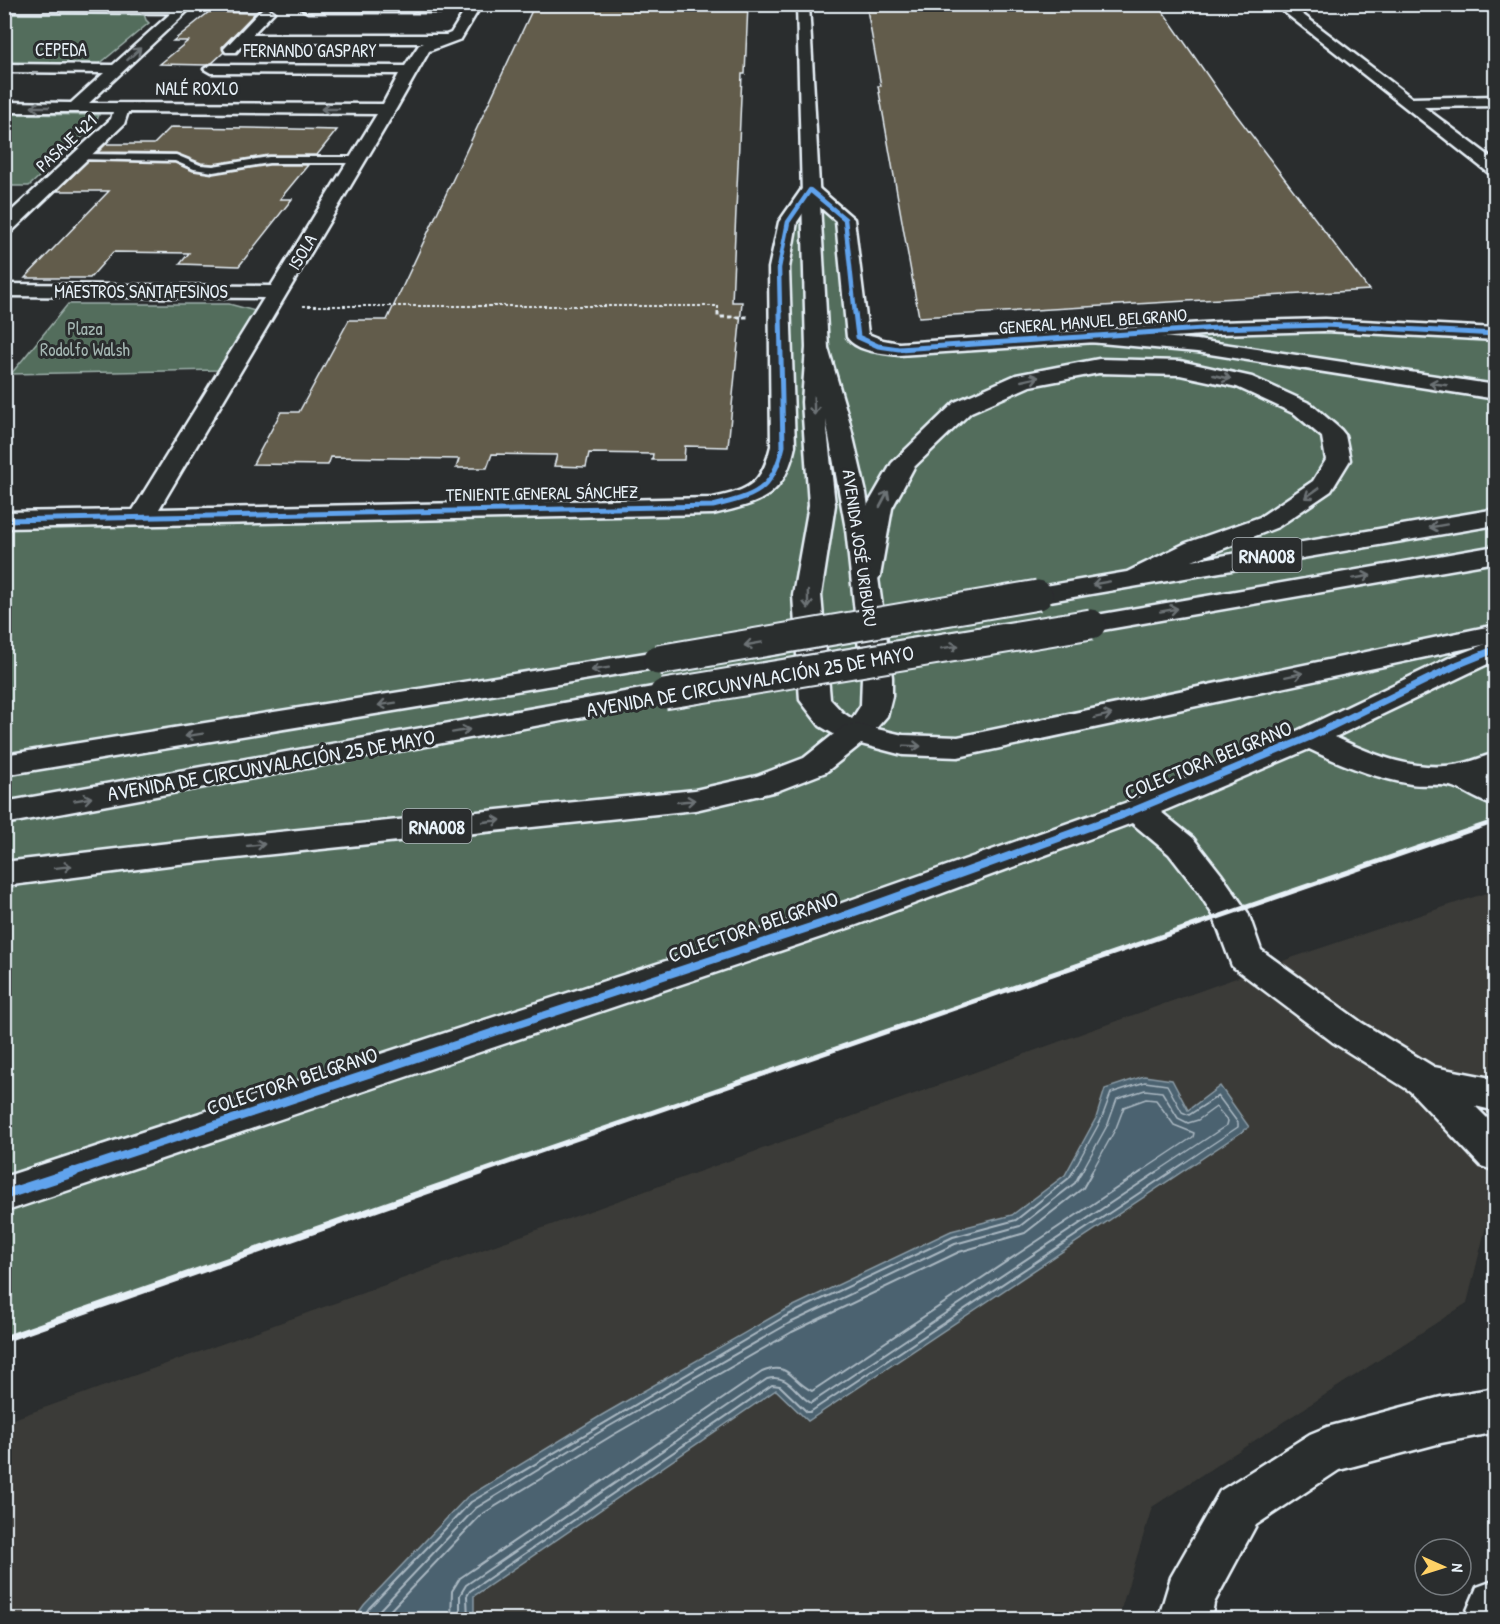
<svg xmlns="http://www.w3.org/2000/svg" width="1500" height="1624" viewBox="0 0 1500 1624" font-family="'Patrick Hand',sans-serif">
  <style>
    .built { fill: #3b3b37 }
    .green { fill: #526d5c; stroke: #9dafaa; stroke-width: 1.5 }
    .water { fill: #4c6270; stroke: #8a9ba6; stroke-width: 1.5 }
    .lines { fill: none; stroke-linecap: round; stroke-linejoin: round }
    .shore-far1 { stroke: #aab8c2; stroke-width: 1.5 }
    .shore { stroke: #aab8c2; stroke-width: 2 }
    .building { fill: #625b4b; stroke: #e8f1f8; stroke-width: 1.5 }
    .lane-casing { stroke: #e8f1f8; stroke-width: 4 }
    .street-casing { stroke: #e8f1f8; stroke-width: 5 }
    .primary-casing { stroke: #e8f1f8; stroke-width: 5 }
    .highway-casing { stroke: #e8f1f8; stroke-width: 5 }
    .path-far1 { stroke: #e8f1f8; stroke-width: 2; stroke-dasharray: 3 2; stroke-linecap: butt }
    .path { stroke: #e8f1f8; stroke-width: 3; stroke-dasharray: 4.5 3; stroke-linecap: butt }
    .lane { fill: #2a2d2e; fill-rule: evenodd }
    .street { fill: #2a2d2e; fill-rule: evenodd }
    .primary { fill: #2a2d2e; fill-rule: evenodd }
    .highway { fill: #2a2d2e; fill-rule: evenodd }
    .rail-far1 { stroke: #e8f1f8; stroke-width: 5 }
    .rail { stroke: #e8f1f8; stroke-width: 7 }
    .highway-bridge-casing { stroke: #e8f1f8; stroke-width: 33; stroke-linecap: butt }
    .highway-bridge { stroke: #2a2d2e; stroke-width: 29 }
    .cycleway-far4-casing { stroke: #2a2d2e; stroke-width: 7 }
    .cycleway-far3-casing { stroke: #2a2d2e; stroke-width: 8 }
    .cycleway-far2-casing { stroke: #2a2d2e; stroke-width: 10 }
    .cycleway-far1-casing { stroke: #2a2d2e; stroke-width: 12 }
    .cycleway-casing { stroke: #2a2d2e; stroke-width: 14 }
    .cycleway-far4 { stroke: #60a3ed; stroke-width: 4.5 }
    .cycleway-far3 { stroke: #60a3ed; stroke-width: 5 }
    .cycleway-far2 { stroke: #60a3ed; stroke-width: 7 }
    .cycleway-far1 { stroke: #60a3ed; stroke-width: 8 }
    .cycleway { stroke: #60a3ed; stroke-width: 10 }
    .oneway { stroke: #6c7275 }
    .labels { text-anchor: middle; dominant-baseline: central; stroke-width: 6; stroke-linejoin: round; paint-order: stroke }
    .far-street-label { font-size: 18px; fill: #e8f1f8; stroke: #2a2d2e }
    .far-park-label { font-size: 18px; fill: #a4b6b2; stroke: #2a2d2e }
    .shield { fill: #2a2d2e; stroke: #afb6bb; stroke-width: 1.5 }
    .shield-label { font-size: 20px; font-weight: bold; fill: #e8f1f8 }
    .street-label { font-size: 21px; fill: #e8f1f8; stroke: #2a2d2e }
  </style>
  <rect width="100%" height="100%" fill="#2a2d2e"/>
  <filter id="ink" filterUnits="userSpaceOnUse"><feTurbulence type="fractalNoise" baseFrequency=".0167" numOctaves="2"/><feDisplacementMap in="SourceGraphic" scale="12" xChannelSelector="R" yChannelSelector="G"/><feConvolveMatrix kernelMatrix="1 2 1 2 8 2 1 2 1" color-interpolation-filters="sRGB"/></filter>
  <g filter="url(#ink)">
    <path class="built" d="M1495,890V1190L1467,1303L1152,1507L1118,1619L5,1620V1422L1294,957Z"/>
    <path class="green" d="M5,14H144L146,20L149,23L98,65H5Z
      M5,114L99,115L95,125L29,186H5Z
      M810,190L845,219L858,337L878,346L1218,328L1495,334V821L765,1072L5,1339L4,520L712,506L768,487L788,222Z
      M68,304H229L255,311L218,370L11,374Z"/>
    <path class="water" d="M1144,1076L1172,1080L1188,1110L1220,1086L1249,1127L808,1421L776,1390L474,1596V1619H354L364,1605L467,1497L602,1415L781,1312L951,1231L1012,1215L1065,1175L1096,1118L1105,1089Z"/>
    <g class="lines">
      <path class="shore-far1" d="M1072,1173L1101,1120L1111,1093L1145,1082L1167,1085L1182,1112L1189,1115L1218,1096L1238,1123V1127L1169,1173
        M1081,1173L1108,1124L1117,1099L1145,1090L1162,1092L1178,1118L1188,1123L1198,1120L1216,1107L1228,1121L1227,1125L1155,1173
        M1091,1173L1116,1128L1124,1107L1146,1099L1156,1100L1174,1125L1194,1133L1193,1137L1139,1173"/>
      <path class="shore" d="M361,1620L369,1608L471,1502L784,1317L953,1237L1016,1220L1069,1178L1073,1172
        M370,1620L476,1508L608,1427L788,1324L955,1244L1020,1226L1075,1183L1081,1172
        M381,1620L481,1515L613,1435L792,1332L959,1252L1025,1233L1083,1188L1092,1172
        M451,1620L452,1591L460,1578L762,1372C790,1361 791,1381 812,1391L1141,1172
        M460,1620V1595L466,1585L767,1379C789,1373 795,1394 811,1403L1157,1172
        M468,1620L467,1596L470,1591L772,1385L780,1386L807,1412H810L1171,1172"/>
    </g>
    <path class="building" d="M535,4H748L745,74H742L732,302H742L728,447L685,446L684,460H652L653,454L589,453L586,467L554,466L557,455L492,454L487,468H456L459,459L331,457L328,465L253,464L281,412H299L349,320H387Z
      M866,4H1080L1083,10H1162L1219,92L1369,290L919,317L878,86H881Z
      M209,12L255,13L222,47L224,52L212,63L207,65L160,64L188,41H173Z
      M171,127L249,128L337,130L317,155H269L213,164L201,163L176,153L98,152L106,144H154Z
      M88,161L175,163L193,171L213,174L269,165H308L280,199H292L239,266L180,264L189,253L113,252L90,278H25L109,191H57Z"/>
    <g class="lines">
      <defs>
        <path id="lane" d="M79,154L176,155L200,165L213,166L269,157H357L362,160L357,163H269L213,172L194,169L175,161L76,159V155Z"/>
        <path id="street" d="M4,4H195L89,103L383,104L399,74L211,73L204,69L211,65L405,66L419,45L424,43H244L236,52H226L224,49L262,9L267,8L274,12L252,35H446L451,33L464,12H308L301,8L306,4H482L461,39L429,51L396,109L159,509L713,498C750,490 762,484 771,446L769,268L779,222L804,186H816L854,219L868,334L883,340L899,343L1218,322L1325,319L1496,328V340L1325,331L1218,334L899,355C883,353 857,352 847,337L836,221L812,200L797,222L789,268L795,446C784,498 760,503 713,514L4,528V512L133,510L264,298L4,296V284L271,286L377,114L128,112L124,124L11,232L4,233V218L111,119L113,112H4V102L71,103L104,73L4,72V64L113,65L171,13L4,12Z
          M1274,4H1289L1412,98L1496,96V106L1424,107L1496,161V175L1490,174Z
          M1496,640V660L1335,737C1373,755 1417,773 1460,764C1472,762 1484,756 1496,753V774L1486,778L1496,782V806C1480,802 1468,792 1453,787C1443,783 1423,786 1411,784C1375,778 1342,765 1309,749L1161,812L1193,838L1221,874L1248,913L1261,950L1362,1023L1434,1067L1496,1079V1111L1475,1106L1496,1127V1171L1481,1166L1410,1091L1334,1043L1232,966L1213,915L1197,890L1169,854L1132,823L851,927L4,1212V1177L825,909L1125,803L1299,730L1449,658Z
          M1496,1388V1432L1441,1443L1339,1470L1256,1525L1214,1603L1211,1620H1158L1171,1577L1220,1491L1310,1434L1327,1427L1441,1397Z
          M1496,1580V1620H1463L1477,1587Z"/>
        <path id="primary" d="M797,4H809L828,348L849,420L866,493L892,677V696L887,716L866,740L855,742L844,740L820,726L800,700L793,595L809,505L802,402L806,348ZM826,420L846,529L862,677L861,705L852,719L842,712L830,699L821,595L835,505Z"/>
        <path id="highway" d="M1086,331L1197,340L1496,385V399L1197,352L1079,341L1075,337L1079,333Z
          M1099,359L1180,361L1252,377L1311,404L1341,430L1345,435L1350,460L1331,491L1278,527L1192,561L1496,509V525L1038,603L1028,601L1024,595L1028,589L1127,572L1186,543L1260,517L1313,481L1326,460L1322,437L1295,414L1237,387L1180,375L1099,373L1030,386L971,412L914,467L892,508L880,576L876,582L866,584L856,582L852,576L866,508L892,463L955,402L1016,375Z
          M1496,546V562L1091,632L1081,630L1077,624L1081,618L1091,616Z
          M1496,625V642L958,757L903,755L861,744L826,772L777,791L695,810L169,865L4,886V862L169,843L695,790L757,776L804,758L844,726L855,724L903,735L958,737Z
          M658,651L668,654L673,660L668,666L4,775V755Z
          M664,685L675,688L679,694L675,700L4,824V802Z"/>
      </defs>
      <use href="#lane" class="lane-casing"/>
      <use href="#street" class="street-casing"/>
      <use href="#primary" class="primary-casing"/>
      <use href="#highway" class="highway-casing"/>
      <path class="path-far1" d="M303,306H718V314"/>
      <path class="path" d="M718,312V317H750"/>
      <use href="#lane" class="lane"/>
      <use href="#street" class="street"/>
      <use href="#primary" class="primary"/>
      <use href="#highway" class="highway"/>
      <path class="rail-far1" d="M477,1173L1496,821"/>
      <path class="rail" d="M4,1339L481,1172"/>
      <defs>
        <path id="highway-bridge" d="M658,660L1038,595
          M664,694L1091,624"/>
      </defs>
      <use href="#highway-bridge" class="highway-bridge-casing"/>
      <use href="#highway-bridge" class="highway-bridge"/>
      <defs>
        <path id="cycleway-far4" d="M780,314L779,268L788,222L810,190L845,219L855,314"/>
        <path id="cycleway-far3" d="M855,312L858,337L878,346L899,349L1218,328L1325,325L1496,334
          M4,520L713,506C755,496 773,491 783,446L780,312"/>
        <path id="cycleway-far2" d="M1118,817L1310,737L1459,664L1496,649"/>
        <path id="cycleway-far1" d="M70,1173L838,918L1122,815"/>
        <path id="cycleway" d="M4,1195L74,1172"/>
      </defs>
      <use href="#cycleway-far4" class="cycleway-far4-casing"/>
      <use href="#cycleway-far3" class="cycleway-far3-casing"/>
      <use href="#cycleway-far2" class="cycleway-far2-casing"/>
      <use href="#cycleway-far1" class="cycleway-far1-casing"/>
      <use href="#cycleway" class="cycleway-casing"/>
      <use href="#cycleway-far4" class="cycleway-far4"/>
      <use href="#cycleway-far3" class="cycleway-far3"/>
      <use href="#cycleway-far2" class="cycleway-far2"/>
      <use href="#cycleway-far1" class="cycleway-far1"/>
      <use href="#cycleway" class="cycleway"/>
    </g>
    <defs><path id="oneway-shaft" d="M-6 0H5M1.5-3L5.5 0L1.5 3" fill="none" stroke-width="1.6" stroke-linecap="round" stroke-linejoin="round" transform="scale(1.5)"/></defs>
    <g class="oneway">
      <use href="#oneway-shaft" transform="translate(134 54) rotate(-42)"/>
      <use href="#oneway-shaft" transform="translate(40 107) rotate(-180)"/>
      <use href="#oneway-shaft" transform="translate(330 109) rotate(-180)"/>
      <use href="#oneway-shaft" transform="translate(1222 377) rotate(13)"/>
      <use href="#oneway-shaft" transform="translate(1030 379) rotate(-13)"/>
      <use href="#oneway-shaft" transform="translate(1438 384) rotate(-172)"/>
      <use href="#oneway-shaft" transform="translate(814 406) rotate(88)"/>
      <use href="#oneway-shaft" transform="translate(1312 493) rotate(145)"/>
      <use href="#oneway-shaft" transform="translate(884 499) rotate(-62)"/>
      <use href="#oneway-shaft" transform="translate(1438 526) rotate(170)"/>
      <use href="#oneway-shaft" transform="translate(1362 577) rotate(-10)"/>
      <use href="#oneway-shaft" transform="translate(1101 583) rotate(170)"/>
      <use href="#oneway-shaft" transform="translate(808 600) rotate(89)"/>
      <use href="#oneway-shaft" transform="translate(1169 610) rotate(-10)"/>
      <use href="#oneway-shaft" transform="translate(753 644) rotate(170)"/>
      <use href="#oneway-shaft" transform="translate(950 647) rotate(-9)"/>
      <use href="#oneway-shaft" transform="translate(600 669) rotate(171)"/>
      <use href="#oneway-shaft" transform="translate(1294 675) rotate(-12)"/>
      <use href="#oneway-shaft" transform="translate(387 704) rotate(171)"/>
      <use href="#oneway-shaft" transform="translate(1103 716) rotate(-12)"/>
      <use href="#oneway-shaft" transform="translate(461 731) rotate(-10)"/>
      <use href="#oneway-shaft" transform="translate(194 735) rotate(171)"/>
      <use href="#oneway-shaft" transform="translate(912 746) rotate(2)"/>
      <use href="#oneway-shaft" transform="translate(83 799) rotate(-10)"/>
      <use href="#oneway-shaft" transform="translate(686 801) rotate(-6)"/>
      <use href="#oneway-shaft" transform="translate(492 821) rotate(-6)"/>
      <use href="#oneway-shaft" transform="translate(256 845) rotate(-6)"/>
      <use href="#oneway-shaft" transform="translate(63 867) rotate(-7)"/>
    </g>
  </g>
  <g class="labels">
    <g class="far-street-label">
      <text x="61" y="49">CEPEDA</text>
      <text x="310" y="50">FERNANDO GASPARY</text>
      <text x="197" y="88">NALÉ ROXLO</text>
      <text transform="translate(66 143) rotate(-43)">PASAJE 421</text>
      <text transform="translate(302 252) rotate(-59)">ISOLA</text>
      <text x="141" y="291">MAESTROS SANTAFESINOS</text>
      <text transform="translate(1093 321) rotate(-4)">GENERAL MANUEL BELGRANO</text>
      <text transform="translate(542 493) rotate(-1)">TENIENTE GENERAL SÁNCHEZ</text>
      <text transform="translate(860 548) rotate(82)">AVENIDA JOSÉ URIBURU</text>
    </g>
    <g class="far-park-label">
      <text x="85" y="328">Plaza<tspan x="85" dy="21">Rodolfo Walsh</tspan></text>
    </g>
    <g class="shield">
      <rect x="1232.5" y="538" width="69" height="34" rx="4.5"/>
      <rect x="402.5" y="809" width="69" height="34" rx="4.5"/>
    </g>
    <g class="shield-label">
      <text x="1267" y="555">RNA008</text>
      <text x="437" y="826">RNA008</text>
    </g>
    <g class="street-label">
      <text transform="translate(750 681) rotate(-10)">AVENIDA DE CIRCUNVALACIÓN 25 DE MAYO</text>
      <text transform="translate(1208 760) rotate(-22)">COLECTORA BELGRANO</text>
      <text transform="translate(271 765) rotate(-10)">AVENIDA DE CIRCUNVALACIÓN 25 DE MAYO</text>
      <text transform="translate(753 927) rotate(-19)">COLECTORA BELGRANO</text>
      <text transform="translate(292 1081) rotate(-18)">COLECTORA BELGRANO</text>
    </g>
  </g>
  <rect width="1500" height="1624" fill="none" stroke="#2a2d2e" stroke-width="24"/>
  <rect x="12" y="12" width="1476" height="1600" fill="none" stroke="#e8f1f8" stroke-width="2" filter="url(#ink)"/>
  <g transform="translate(1443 1567) rotate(93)"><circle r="28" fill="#2a2d2e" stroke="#767b7f" stroke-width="1.5"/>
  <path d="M0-4.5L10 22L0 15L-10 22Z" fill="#ffd166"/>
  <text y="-9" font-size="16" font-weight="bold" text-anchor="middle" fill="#e8f1f8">N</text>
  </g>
</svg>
